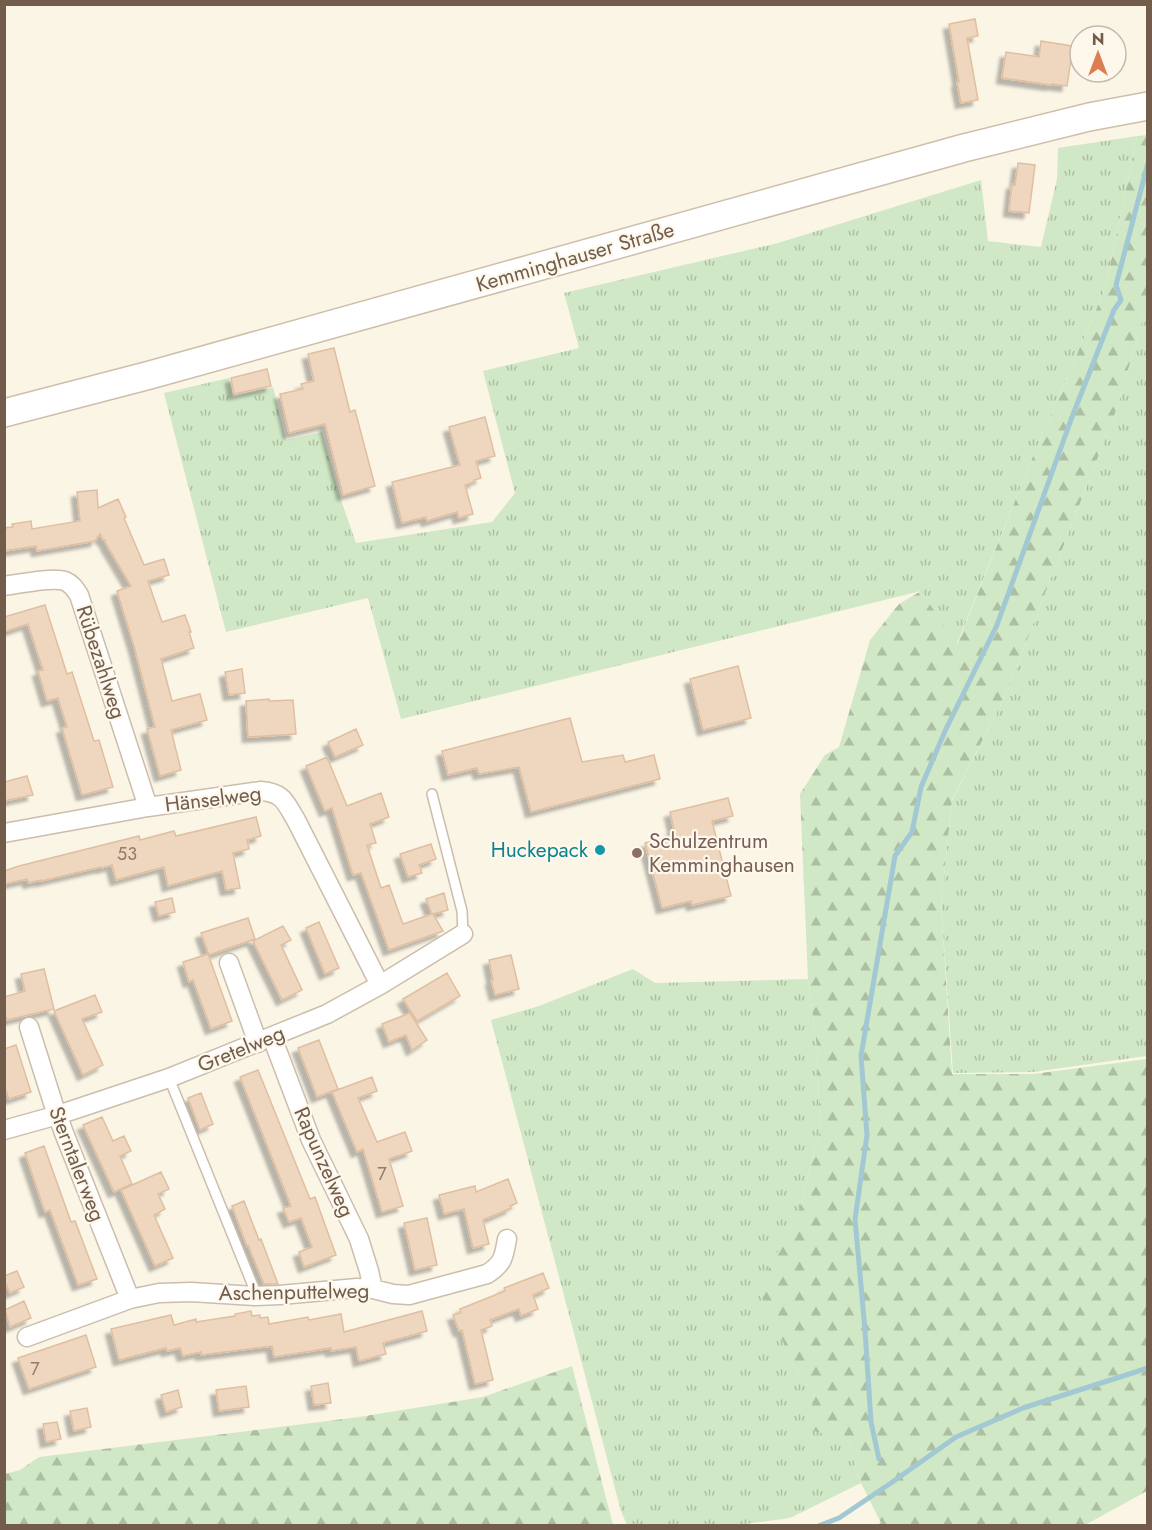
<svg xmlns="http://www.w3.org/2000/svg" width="1152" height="1530" viewBox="0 0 1152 1530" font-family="Jost,sans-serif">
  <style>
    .grass { fill: url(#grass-tufts) }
    .forest { fill: url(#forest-firs) }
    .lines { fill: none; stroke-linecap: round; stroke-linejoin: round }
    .stream { stroke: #a2c8d4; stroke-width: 5 }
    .building { fill: #efd6bf; stroke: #e0bfa0; stroke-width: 1.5; filter: url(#shadow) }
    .service-casing { stroke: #ccbdac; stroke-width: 12 }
    .minor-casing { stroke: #ccbdac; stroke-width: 21 }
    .secondary-casing { stroke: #cfbeaa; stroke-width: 30 }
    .service { stroke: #fff; stroke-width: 9 }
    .minor { stroke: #fff; stroke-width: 18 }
    .secondary { stroke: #fff; stroke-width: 27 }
    .culture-dot { fill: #0f9aa8; stroke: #fef8ec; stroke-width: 2 }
    .education-dot { fill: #8d6e63; stroke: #fef8ec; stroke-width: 2 }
    .labels { text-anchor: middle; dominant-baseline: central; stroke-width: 4.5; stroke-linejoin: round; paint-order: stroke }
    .number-label { font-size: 18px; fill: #917b69 }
    .street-label { font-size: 21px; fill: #725d4c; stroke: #fef8ec }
    .education-label { font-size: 21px; fill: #785e54; stroke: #fef8ec; text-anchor: start }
    .culture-label { font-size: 21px; fill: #0d838f; stroke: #fef8ec; text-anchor: end }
  </style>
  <defs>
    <pattern id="grass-tufts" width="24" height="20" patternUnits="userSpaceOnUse" patternTransform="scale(1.5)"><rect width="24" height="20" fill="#d0e8c5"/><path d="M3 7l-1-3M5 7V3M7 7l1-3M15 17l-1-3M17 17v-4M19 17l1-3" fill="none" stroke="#adbfa2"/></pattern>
    <pattern id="forest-firs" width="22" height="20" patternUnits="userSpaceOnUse" patternTransform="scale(1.5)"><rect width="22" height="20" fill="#d0e8c5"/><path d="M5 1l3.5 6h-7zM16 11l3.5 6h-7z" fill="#adbfa2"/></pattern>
    <filter id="shadow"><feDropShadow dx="-5.5" dy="5.5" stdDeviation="1.5" flood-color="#0004"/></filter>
  </defs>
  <rect width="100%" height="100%" fill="#fbf5e6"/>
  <path class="grass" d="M1137,136L1105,289L1031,461L956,646L921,591L401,719L368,598L226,632L164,393L229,378L233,397L273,387L286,440L322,432L340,497L356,543L492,522L515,493L483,371L579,348L564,293L778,243L981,180L988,241L1041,247L1057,179L1058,148Z
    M1147,304V1056L1033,1072L953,1073L941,903L952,801L1006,694L1117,408Z
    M633,969L655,983L808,979L817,1047L820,1132L799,1210L760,1288L792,1362L815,1397L847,1440L861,1483L790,1518L730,1526L627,1525L621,1511L491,1020L539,1006Z"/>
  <path class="forest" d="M1147,135V304L1117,408L1006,694L952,800L941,903L952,1074H1033L1147,1059V1491L1085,1525H876L881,1523L861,1483L847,1440L803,1428L815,1397L792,1362L759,1288L799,1210L820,1132L817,1047L808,979L800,794L825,755L839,747L870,640L899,604L921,591L957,645L1031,461L1105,289L1137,136Z
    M572,1366L613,1525H5V1474L20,1470L39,1457L359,1417L483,1397Z"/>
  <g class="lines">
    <path class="stream" d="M879,1459L871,1422L865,1330L855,1219L867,1135L861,1056L895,856L912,832L921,787L946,729L997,625L1072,417L1114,310L1121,300L1116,285L1148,163
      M818,1526L839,1518L891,1483L956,1437L1023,1408L1148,1368"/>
  </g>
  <path class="building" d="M975,19L978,36L967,38L978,100L961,103L957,82H959L949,24Z
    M1041,41L1072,46V53L1067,86L1052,84L1051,85L1002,78L1006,52L1039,57Z
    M1018,163L1035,165L1029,213L1009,211L1012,184L1015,185Z
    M334,348L350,412L355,410L375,486L343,495L325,424L289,433L280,394L303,389L301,384L314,381L308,354Z
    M267,369L271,386L234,394L231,378Z
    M485,417L495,456L476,461L481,478L474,480V482L465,485L473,514L459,518L457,512L427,521L426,517L402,523L392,482L460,465L449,427Z
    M97,490L98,508L118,499L126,517L124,518L144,565L164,559L169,575L148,581L162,622L185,615L191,632H189L194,648L161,659L172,701L200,694L207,720L171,730L181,770L160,776L147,729L155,727L134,646L117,591L131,586L106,544L105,540H103L100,534L95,541L37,551L36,546L4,551V528L13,527L12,524L31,521L32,529L80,521L77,492Z
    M45,605L67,674L72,672L94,741L99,740L113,787L82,795L62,728L67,727L58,698L47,701L38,671L43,670L28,624L4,632V617Z
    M738,666L751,718L703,730L690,679Z
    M242,669L245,693L229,695L225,672Z
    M269,699V701L293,700L296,734L248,737L246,701Z
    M570,718L582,762L623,755L625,762L654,755L660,779L531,812L519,767L479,774L477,768L448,775L442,751Z
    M356,729L363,745L335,757L328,742Z
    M327,757L347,806L381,793L389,817L370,824L376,843L367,845L381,888L389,885L403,924L432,914L426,899L444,893L448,910L433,914L443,931L389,950L361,873L353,875L332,808L325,811L306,766Z
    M27,776L33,795L4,801V782Z
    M728,798L733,816L712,821L731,896L692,905L691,901L662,908L645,843L674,835L672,830H674L670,812Z
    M256,817L261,836L247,840L249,849L233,853L240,888L226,890L222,871L168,886L164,867L116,880L112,865L102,868L101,867L41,881V880L29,883L27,879L4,884V871L19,866L139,836L140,840L174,831L176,836Z
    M431,844L436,859L419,865L422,873L408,877L400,854Z
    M172,898L175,912L159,916L155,902Z
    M248,918L255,939L209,955L201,933Z
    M319,922L339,968L325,974L306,928Z
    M283,926L291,940L281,945L302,990L282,1000L253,941Z
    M208,954L232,1021L211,1029L193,980L189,982L183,962Z
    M511,955L519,989L495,995L491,980H493L489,960Z
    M44,969L54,1009L7,1020L4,1011V997L25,991L21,974Z
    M447,973L460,996L417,1021L403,999Z
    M95,995L102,1012L82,1019L103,1065L83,1075L54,1011Z
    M410,1013L427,1040L412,1050L406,1035L389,1042L382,1024Z
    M319,1040L338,1089L317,1097L298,1048Z
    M16,1045L31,1092L9,1099L4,1085V1049Z
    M258,1070L310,1199L315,1197L336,1255L304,1267L299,1252L312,1247L301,1218L289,1222L283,1208L291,1206L240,1077Z
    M372,1077L377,1091L358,1098L377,1142L405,1132L412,1151L389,1159L403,1206L382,1212L363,1149L357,1152L332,1092Z
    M201,1093L213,1124L200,1130L188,1098Z
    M102,1117L113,1141L124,1136L131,1151L120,1156L132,1184L114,1192L83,1125Z
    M44,1146L71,1222L75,1221L97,1279L78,1285L50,1210L45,1212L25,1153Z
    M161,1172L169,1189L158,1194L165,1209L154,1215L173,1258L155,1266L121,1190Z
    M508,1179L517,1203L510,1206L511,1208L483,1220L489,1244L473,1248L464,1209L444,1214L439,1195L475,1186L476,1192Z
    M244,1201L259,1240L261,1239L278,1284H264L248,1245L247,1246L232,1206Z
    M427,1218L437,1265L415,1270L404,1223Z
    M17,1271L24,1287L10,1293L4,1280V1276Z
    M543,1273L549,1288L533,1295L538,1309L521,1316L519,1309L490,1320L492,1326L481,1330L493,1380L475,1384L462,1330L459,1331L453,1315L461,1313L460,1309L505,1291L504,1288Z
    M24,1301L31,1318L10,1327L5,1310Z
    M251,1311L252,1316L260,1315V1318L268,1317L269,1324L308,1317L309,1320L341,1314L344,1332L422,1311L427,1331L383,1343L386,1354L359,1361L356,1347L331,1351V1348L274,1357L272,1346L201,1355V1352L183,1356L180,1348L167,1351L166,1348L119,1360L111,1329L171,1315L174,1325L196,1319V1322L235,1316V1314Z
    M86,1335L96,1367L29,1389L18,1358Z
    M328,1383L331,1403L314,1405L311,1386Z
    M246,1386L249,1407L219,1411L216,1390Z
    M178,1390L182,1407L166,1412L161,1395Z
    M87,1408L91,1427L74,1431L70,1411Z
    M57,1422L61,1439L46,1442L43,1424Z"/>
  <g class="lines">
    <defs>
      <path id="service" d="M432,794L462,911L463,934
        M169,1078L255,1291V1296"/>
      <path id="minor" d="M4,586C19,584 52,577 65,581C72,584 75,589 79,595L148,807
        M4,833L148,807L261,791C284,793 285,802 296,820L380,985
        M229,963L258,1043
        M29,1027L53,1103L64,1133L130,1299
        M272,1037L311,1140L359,1239L369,1271L373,1289
        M4,1130L58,1115L169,1078L327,1014L380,985L463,934
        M27,1337L130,1299L159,1293L191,1292L255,1296L280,1295L357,1288L373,1289L393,1294L409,1295L487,1274C503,1264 504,1257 507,1239"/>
      <path id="secondary" d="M4,413L150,375L964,148L1089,117L1148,106"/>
    </defs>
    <use href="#service" class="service-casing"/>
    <use href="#minor" class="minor-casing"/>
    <use href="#secondary" class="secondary-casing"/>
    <use href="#service" class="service"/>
    <use href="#minor" class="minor"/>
    <use href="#secondary" class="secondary"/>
  </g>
  <circle class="culture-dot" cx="600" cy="850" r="6"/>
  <circle class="education-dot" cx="637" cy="853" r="6"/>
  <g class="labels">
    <g class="number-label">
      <text x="127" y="854">53</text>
      <text x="382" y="1174">7</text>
      <text x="35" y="1369">7</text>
    </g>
    <g class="street-label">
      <text transform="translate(575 257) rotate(-16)">Kemminghauser Straße</text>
      <text transform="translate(101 662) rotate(72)">Rübezahlweg</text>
      <text transform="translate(213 799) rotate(-7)">Hänselweg</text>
      <text transform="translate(241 1049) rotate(-22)">Gretelweg</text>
      <text transform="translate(324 1162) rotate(66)">Rapunzelweg</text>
      <text transform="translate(77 1164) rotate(69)">Sterntalerweg</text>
      <text transform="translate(294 1292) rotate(-1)">Aschenputtelweg</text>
    </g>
    <g class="education-label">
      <text x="649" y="841">Schulzentrum<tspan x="649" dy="24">Kemminghausen</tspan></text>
    </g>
    <g class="culture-label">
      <text x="588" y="850">Huckepack</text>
    </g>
  </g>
  <rect width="1152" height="1530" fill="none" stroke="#725d4c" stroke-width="12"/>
  <g transform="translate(1098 54)"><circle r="28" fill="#fef8ec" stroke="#c6baac" stroke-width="1.5"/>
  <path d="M0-4.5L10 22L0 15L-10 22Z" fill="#dd7e52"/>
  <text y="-9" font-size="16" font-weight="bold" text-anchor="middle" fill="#725d4c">N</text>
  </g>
</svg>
